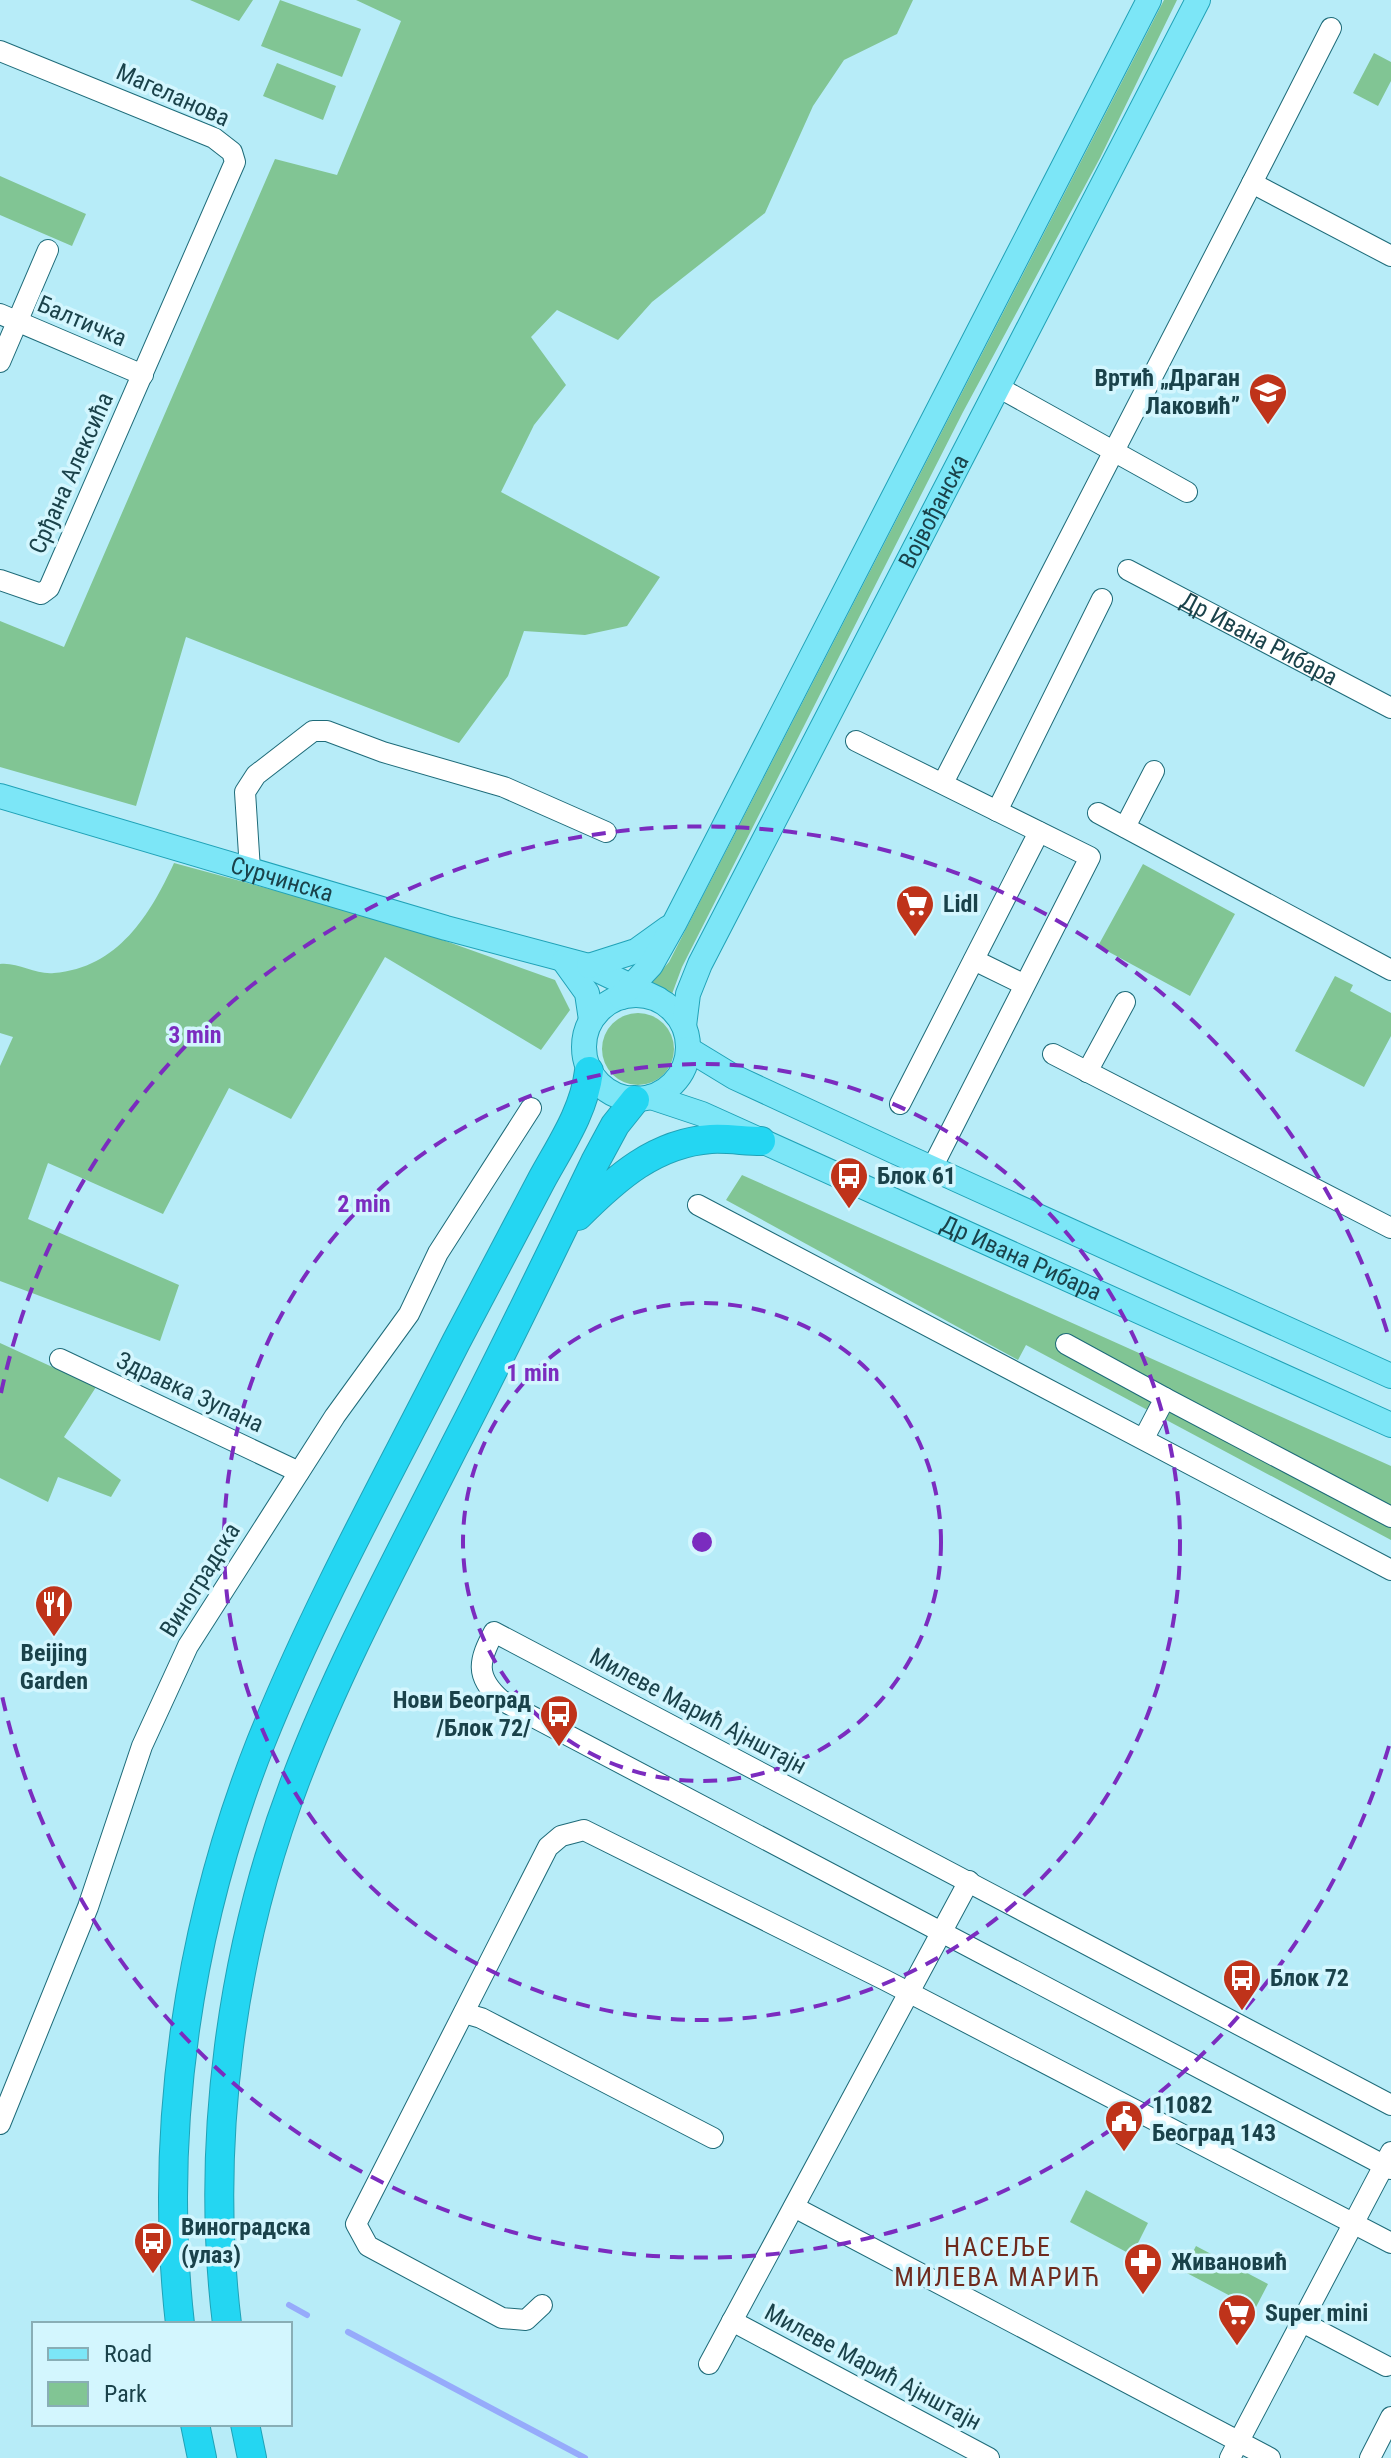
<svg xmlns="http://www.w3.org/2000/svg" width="1391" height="2458" viewBox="0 0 1391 2458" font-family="'Roboto Condensed',sans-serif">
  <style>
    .green { fill: #81c594 }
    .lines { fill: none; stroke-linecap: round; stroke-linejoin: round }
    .stream { stroke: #96abfb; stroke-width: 6 }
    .minor-casing { stroke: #1e6b79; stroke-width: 22 }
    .major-casing { stroke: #20a2b7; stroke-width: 26 }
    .highway-casing { stroke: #20a2b7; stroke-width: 30 }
    .minor { stroke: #fff; stroke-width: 20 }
    .major { stroke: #7ce6f7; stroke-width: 24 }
    .highway { stroke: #24d6f2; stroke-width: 28 }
    .ring { fill: none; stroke: #7b2cbf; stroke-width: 4; stroke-dasharray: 14 10 }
    .labels { text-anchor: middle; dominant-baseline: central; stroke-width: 7; stroke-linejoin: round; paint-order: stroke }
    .street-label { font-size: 24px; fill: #1a424a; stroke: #d3f6fe }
    .poi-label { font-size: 24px; font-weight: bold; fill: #1a424a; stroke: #d3f6fe; text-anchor: start }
    .neighbourhood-label { font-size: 26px; letter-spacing: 2px; fill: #6f2b1e; stroke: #d3f6fe }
    .centre { fill: #7b2cbf; stroke: #d3f6fe; stroke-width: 4 }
    .ring-label { font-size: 24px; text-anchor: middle; font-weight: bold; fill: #7b2cbf; stroke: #d3f6fe; stroke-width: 7; stroke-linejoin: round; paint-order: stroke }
  </style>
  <rect width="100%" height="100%" fill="#b7ecf8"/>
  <path class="green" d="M190,0H253L239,21Z
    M280,0L361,29L342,77L261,46Z
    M356,0H913L897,34L844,60L813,106L765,213L652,302L618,340L557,310L531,337L566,385L534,425L501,492L660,577L627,626L585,635L524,631L508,676L459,743L186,637L136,806L0,767V621L64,647L275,159L337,175L401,21Z
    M1164,0H1177L1100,158L963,412L682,967L672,994L651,983L669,962Z
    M1374,53L1391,62V81L1378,106L1353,93Z
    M277,63L336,86L323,120L263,96Z
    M0,176L86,214L72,246L0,215Z
    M174,863L398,924L555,980L570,1010L541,1050L385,957L291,1119L229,1088L163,1214L48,1163L28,1219L179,1285L160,1341L0,1281V1066L13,1037L0,1033V964C18,962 36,975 54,973C118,968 150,915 174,863Z
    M1143,864L1235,914L1190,996L1098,946Z
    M1335,976L1353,985L1350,991L1391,1013V1036L1364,1087L1295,1051Z
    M602 1049a36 36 0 1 1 72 0a36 36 0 1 1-72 0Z
    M742,1175L1391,1466V1540L1026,1345L1018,1360L726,1200Z
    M0,1343L96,1387L64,1437L121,1480L111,1497L58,1477L48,1502L0,1478Z
    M1086,2190L1148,2223L1132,2255L1070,2222Z
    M1196,2246L1268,2284L1255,2309L1183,2271Z"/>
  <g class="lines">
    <path class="stream" d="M289,2305L307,2315
      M348,2332L585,2458"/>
    <defs>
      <g id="minor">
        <path d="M0,51L214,138L232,152L235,162L49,588L41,594L0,580"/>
        <path d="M1252,183L1331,28"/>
        <path d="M0,314L143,375"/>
        <path d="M0,362L48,250"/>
        <path d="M998,387L1187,492"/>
        <path id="s1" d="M1128,570L1391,708"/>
        <path d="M856,741L1090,857L932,1168"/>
        <path d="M943,783L1252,183L1391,256"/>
        <path d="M997,811L1102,599"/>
        <path d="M1098,813L1391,970"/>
        <path d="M1125,827L1154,771"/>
        <path d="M250,870L245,792L256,775L313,731H327L383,752L504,787L606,832"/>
        <path d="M974,960L1023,984"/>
        <path d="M1053,1054L1391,1228"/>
        <path d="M1087,1072L1125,1002"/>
        <path d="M900,1104L1039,832"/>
        <path d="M698,1205L1391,1570"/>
        <path d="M1066,1344L1165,1398L1144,1438"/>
        <path d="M60,1359L299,1472"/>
        <path d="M1165,1398L1391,1517"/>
        <path d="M464,2013L481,2018L713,2138"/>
        <path d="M1391,2105L494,1632C479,1660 474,1676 501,1700L1391,2169"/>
        <path d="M0,2124L88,1907L142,1746L188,1646L335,1416L409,1314L438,1253L531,1108"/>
        <path d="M794,2207L1270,2458"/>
        <path d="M542,2305L526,2320L502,2318L368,2246L356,2224L548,1847L561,1836L584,1830L885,1980L1391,2243"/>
        <path d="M732,2321L989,2458"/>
        <path d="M1302,2322L1386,2366"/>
        <path d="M709,2364L969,1881"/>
        <path d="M1230,2458L1391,2152"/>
        <path d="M1370,2458L1391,2417"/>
      </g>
      <g id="major">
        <path id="s2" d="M0,796L446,928L589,966L658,999"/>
        <path d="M564,961L587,993L591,1020"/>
        <path d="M589,966L636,951L668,928"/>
        <circle cx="636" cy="1047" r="52"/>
        <path d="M621,997L651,965L674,924L1149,0"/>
        <path id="s3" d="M684,1026L688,994L700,964L1198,0"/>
        <path d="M688,1049L734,1077L896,1152L1391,1376"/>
        <path id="s4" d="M651,1097L702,1114L1391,1425"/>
      </g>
      <path id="highway" d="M578,1216C616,1178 655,1143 711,1139C728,1138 745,1141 761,1141
        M180,2324C158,2129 189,1924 261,1742C316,1605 389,1474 456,1342C484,1288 513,1235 541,1181C560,1146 584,1112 589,1071
        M227,2324C205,2143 231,1949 296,1779C340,1664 399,1556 454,1447C503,1353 549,1257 595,1162L615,1125L635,1100
        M195,2424L202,2458
        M245,2424L252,2458"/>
    </defs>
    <use href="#minor" class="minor-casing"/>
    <use href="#major" class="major-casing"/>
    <use href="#highway" class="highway-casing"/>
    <use href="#minor" class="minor"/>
    <use href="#major" class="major"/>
    <use href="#highway" class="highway"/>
  </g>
  <g class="ring">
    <circle cx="702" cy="1542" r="239"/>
    <circle cx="702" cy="1542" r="478"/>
    <path d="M1389 1746A717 717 0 0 1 1 1691M1 1393A717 717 0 0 1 1389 1338"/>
  </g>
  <defs>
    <symbol id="school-pin" viewBox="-11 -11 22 30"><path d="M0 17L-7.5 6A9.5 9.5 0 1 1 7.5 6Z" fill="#bf331a" stroke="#d3f6fe"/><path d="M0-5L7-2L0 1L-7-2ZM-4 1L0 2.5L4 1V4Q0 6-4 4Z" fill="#fff"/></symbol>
    <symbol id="supermarket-pin" viewBox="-11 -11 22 30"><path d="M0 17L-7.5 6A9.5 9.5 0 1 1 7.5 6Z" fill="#bf331a" stroke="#d3f6fe"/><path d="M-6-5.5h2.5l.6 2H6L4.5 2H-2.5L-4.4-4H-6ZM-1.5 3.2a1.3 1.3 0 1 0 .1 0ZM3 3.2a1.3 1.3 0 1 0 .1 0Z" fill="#fff"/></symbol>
    <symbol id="bus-pin" viewBox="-11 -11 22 30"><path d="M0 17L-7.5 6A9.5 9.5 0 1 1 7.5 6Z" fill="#bf331a" stroke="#d3f6fe"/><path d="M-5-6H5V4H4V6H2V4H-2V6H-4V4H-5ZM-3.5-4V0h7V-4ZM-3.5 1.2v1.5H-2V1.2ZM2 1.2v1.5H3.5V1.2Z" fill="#fff"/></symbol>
    <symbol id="restaurant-pin" viewBox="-11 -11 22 30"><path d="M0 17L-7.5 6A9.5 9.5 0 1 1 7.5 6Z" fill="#bf331a" stroke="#d3f6fe"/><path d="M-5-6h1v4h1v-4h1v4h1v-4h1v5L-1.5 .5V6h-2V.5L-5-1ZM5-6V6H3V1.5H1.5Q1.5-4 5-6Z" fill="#fff"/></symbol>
    <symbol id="civic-pin" viewBox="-11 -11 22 30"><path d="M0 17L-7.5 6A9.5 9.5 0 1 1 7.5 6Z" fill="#bf331a" stroke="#d3f6fe"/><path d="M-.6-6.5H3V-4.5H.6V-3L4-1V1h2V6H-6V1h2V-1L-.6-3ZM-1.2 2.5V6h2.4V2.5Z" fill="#fff"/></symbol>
    <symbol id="pharmacy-pin" viewBox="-11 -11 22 30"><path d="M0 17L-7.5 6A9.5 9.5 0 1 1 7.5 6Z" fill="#bf331a" stroke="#d3f6fe"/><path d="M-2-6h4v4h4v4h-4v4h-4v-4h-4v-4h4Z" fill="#fff"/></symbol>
  </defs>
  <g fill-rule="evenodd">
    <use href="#school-pin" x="1246" y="370" width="44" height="60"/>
    <use href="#supermarket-pin" x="893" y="882" width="44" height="60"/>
    <use href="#bus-pin" x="827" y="1154" width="44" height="60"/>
    <use href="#restaurant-pin" x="32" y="1582" width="44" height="60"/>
    <use href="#bus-pin" x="537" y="1692" width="44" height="60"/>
    <use href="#bus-pin" x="1220" y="1956" width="44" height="60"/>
    <use href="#civic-pin" x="1102" y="2097" width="44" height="60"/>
    <use href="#bus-pin" x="131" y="2219" width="44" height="60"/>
    <use href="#pharmacy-pin" x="1121" y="2240" width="44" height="60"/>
    <use href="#supermarket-pin" x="1215" y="2291" width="44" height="60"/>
  </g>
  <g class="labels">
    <g class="street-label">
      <text transform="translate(173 95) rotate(24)">Магеланова</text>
      <text transform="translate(82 321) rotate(23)">Балтичка</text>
      <text transform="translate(71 473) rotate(-66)">Срђана Алексића</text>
      <text stroke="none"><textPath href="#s3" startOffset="574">Војвођанска</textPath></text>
      <text stroke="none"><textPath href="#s1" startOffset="148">Др Ивана Рибара</textPath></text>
      <text stroke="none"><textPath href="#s2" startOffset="294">Сурчинска</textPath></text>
      <text stroke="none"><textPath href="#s4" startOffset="404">Др Ивана Рибара</textPath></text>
      <text transform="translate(190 1392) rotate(25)">Здравка Зупана</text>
      <text transform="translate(200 1580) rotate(-58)">Виноградска</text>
      <text transform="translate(698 1711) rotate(28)">Милеве Марић Ајнштајн</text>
      <text transform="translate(873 2367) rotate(28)">Милеве Марић Ајнштајн</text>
    </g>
    <g class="poi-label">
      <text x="1240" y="378" text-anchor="end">Вртић „Драган<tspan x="1240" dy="28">Лаковић”</tspan></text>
      <text x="943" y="904">Lidl</text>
      <text x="877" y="1176">Блок 61</text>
      <text x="54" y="1653" text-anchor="middle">Beijing<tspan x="54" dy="28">Garden</tspan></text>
      <text x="531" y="1700" text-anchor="end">Нови Београд<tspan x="531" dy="28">/Блок 72/</tspan></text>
      <text x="1270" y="1978">Блок 72</text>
      <text x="1152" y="2105">11082<tspan x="1152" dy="28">Београд 143</tspan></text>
      <text x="181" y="2227">Виноградска<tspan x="181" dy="28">(улаз)</tspan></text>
      <text x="1171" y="2262">Живановић</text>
      <text x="1265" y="2313">Super mini</text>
    </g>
    <g class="neighbourhood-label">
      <text x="998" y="2247">НАСЕЉЕ<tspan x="998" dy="30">МИЛЕВА МАРИЋ</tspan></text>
    </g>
  </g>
  <circle cx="702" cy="1542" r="12" class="centre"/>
  <g class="ring-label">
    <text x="195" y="1043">3 min</text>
    <text x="364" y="1212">2 min</text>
    <text x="533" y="1381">1 min</text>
  </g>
  <rect x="32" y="2322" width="260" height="104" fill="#d3f6fe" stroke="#89aeb6" stroke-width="2"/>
  <rect x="48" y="2348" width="40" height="12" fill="#7ce6f7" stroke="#89aeb6" stroke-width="2"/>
  <text x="104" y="2362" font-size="24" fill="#1a424a">Road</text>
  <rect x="48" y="2382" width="40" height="24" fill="#81c594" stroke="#89aeb6" stroke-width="2"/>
  <text x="104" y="2402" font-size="24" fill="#1a424a">Park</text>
</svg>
